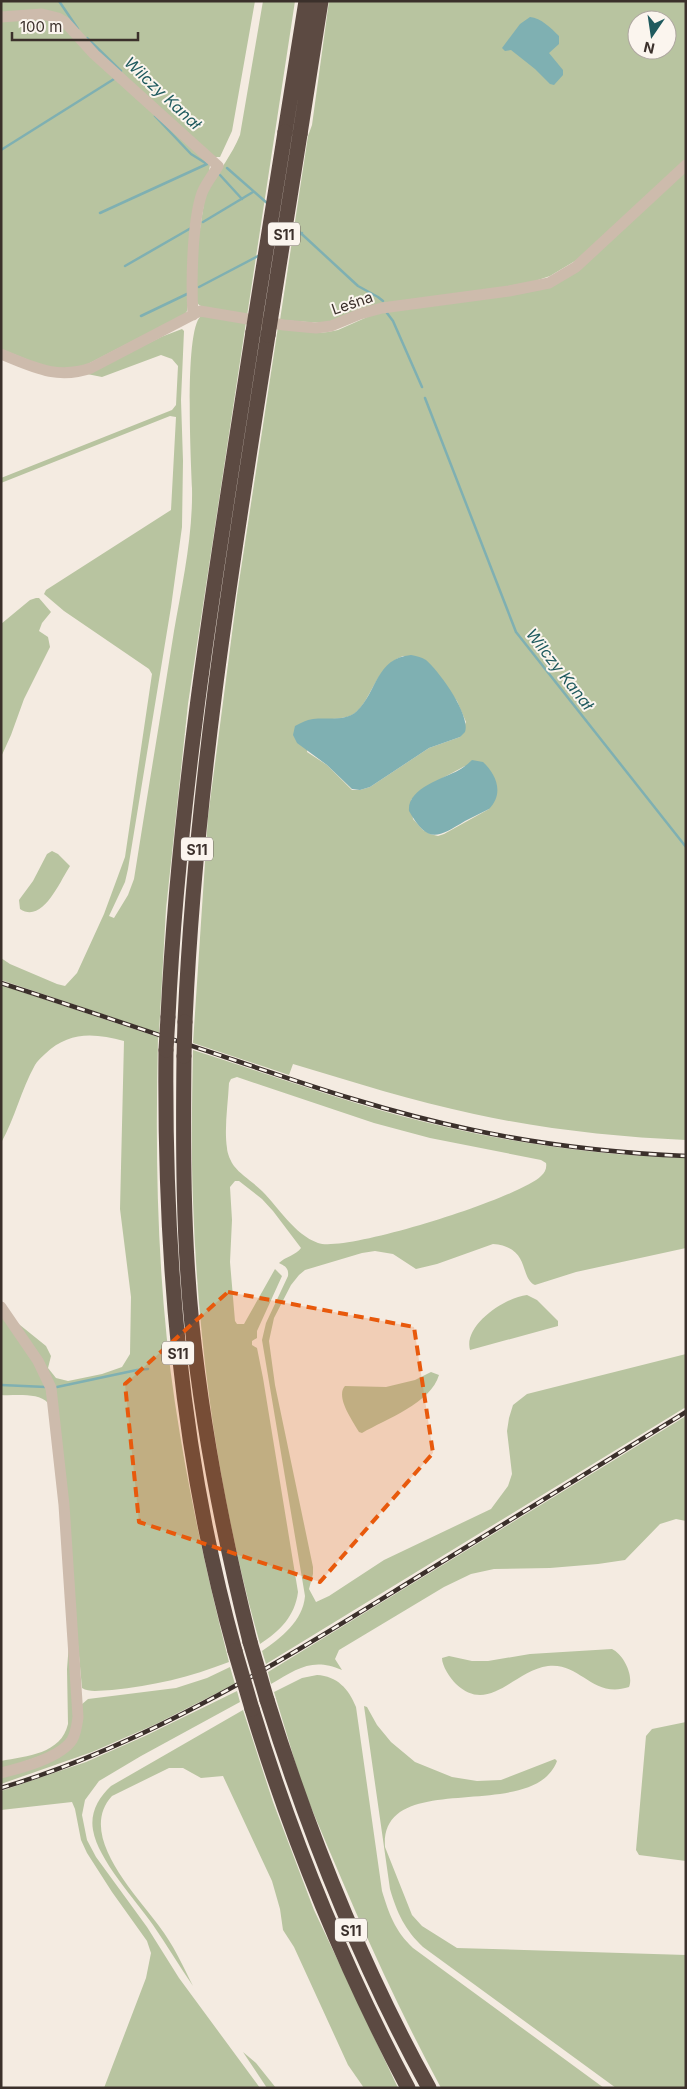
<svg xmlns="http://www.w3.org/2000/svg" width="687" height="2089" viewBox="0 0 687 2089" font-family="Inter,sans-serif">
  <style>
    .green { fill: #b8c4a0; fill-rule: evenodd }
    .water { fill: #7fb0b2 }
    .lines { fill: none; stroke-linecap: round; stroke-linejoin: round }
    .stream { stroke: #7fb0b2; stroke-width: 2.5 }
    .minor { stroke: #cdbbac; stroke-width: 11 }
    .highway { stroke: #5c4a42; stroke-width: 15 }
    .rail-casing { stroke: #3b302b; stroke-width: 4.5 }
    .rail { stroke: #fbf5ee; stroke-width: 2.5; stroke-dasharray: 8; stroke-linecap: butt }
    .highway-bridge { stroke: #5c4a42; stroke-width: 15 }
    .marked { fill: #e8590c; fill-opacity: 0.2; stroke: #e8590c; stroke-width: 4; stroke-dasharray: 10 6; stroke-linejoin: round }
    .labels { text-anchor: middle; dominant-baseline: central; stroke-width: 4; stroke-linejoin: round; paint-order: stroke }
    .shield { fill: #fbf5ee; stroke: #756b66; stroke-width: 1 }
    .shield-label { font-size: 14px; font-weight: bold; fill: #3b302b }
    .street-label { font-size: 15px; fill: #3b302b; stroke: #fbf5ee }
    .water-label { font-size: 16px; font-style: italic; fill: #1f5a5e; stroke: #fbf5ee }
  </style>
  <rect width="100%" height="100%" fill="#f4ebe1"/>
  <path class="green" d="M1,1H255L232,131L220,157H213L117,71L69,22L1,14Z
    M263,1H295L247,316L205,308L199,305L196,301C198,271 195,215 209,189C219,170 232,155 240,135Z
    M329,1H686V161L580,258L550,276L535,281L322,323L280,320L308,136L312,125ZM637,20H667V50H637Z
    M41,17L60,24L210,165L187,311L185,314L82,367L51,369L1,349V20Z
    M686,167V1140C615,1137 543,1129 474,1114C413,1101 353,1082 293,1064L289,1075L193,1043L208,817L237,595L278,327L317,333L328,332L338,330L374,314L556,283ZM403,656L425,660L457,701L466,722L460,737L429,748L370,787L360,790H352L327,765L307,752L313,719C326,719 341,720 352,715C371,705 373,668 403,656ZM465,766L489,809L444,834L438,836L430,834L423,830L413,819L411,800L424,788Z
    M201,316L246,322L188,704L166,909L159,1033L1,980V958L10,964L57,984L65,986L77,973L104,914L125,857L152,674L149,669L64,611L44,594L46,590L171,510L176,417L170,416L1,483V478L172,410L176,405L178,366L172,359L161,355L102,377L87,374L161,337L182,329L184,331L181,400L183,461L182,527L171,607L128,869L125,882L109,916L114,918L128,895L134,879C147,796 161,714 174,631C182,585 193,536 192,488C191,462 184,329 201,316Z
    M36,598H39L51,612L42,623L39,631L48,637L50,647L24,699L11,735L1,757V624L30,600Z
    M52,851L58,854L70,866C60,881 43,924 20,909L19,900L33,881L47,854Z
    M1,985L158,1037C155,1159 157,1283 175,1403C188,1490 207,1576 229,1662C190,1677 153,1686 112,1690C102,1690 90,1693 82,1688L55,1398L15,1321L46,1346L51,1356L48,1368L56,1378L68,1381L102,1374L122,1367L130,1354L131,1297L120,1209L124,1041C94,1033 69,1031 45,1054C41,1058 37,1061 35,1065C21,1090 15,1118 1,1143Z
    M193,1050C277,1077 360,1108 446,1127C525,1145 605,1156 686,1158V1248L576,1272L535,1285C519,1278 531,1247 493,1244L437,1264L416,1269L393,1254L375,1251L362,1253L305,1270L299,1275L291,1285L274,1318L269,1341L275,1385L313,1567V1574L309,1589L316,1602L329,1596L384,1560L491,1509L508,1486L512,1474L507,1431L509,1418L513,1405L527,1394L686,1354V1407L266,1664L262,1651C281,1638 303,1621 305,1596L262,1340L266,1323L288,1276C289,1268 285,1266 279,1263C285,1257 296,1255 301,1248L273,1211L262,1199L239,1181H235L230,1187L232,1220L230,1262L235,1321L237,1324H244L275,1269L282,1276L257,1331V1338L252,1341V1345L257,1348L263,1378L298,1592C295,1616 280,1631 260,1644C219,1500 198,1349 193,1201C191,1150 192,1100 193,1050ZM237,1077L374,1123L430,1138L541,1160L546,1163C547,1168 545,1173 541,1176C519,1198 346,1253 318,1243C294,1234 279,1208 262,1191C253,1182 241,1175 234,1166C231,1162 227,1153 227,1148C224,1128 228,1104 229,1083L231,1079Z
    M527,1295L537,1300L558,1321V1326L470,1350C463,1325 506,1297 527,1295Z
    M1,1312L45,1380L48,1403C38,1392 15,1396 1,1395Z
    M431,1372L439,1375C431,1403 386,1419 362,1433L359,1432C353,1421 335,1397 345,1386L386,1387L415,1380Z
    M686,1416V1521L676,1519L660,1524L625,1560L598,1564L550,1568L494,1569L471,1574L444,1587L339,1650L335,1659L342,1670C312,1657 297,1669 271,1684L268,1672Z
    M69,1643L74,1725L67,1741L51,1752L1,1770V1761C27,1756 61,1754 68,1724L67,1669Z
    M612,1649C623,1654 634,1675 629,1687C592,1699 581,1662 548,1666C513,1671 489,1715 456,1684C450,1678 442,1666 442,1658L449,1656L472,1661H488L530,1654Z
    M230,1667L235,1684L154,1725L92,1752L1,1784V1776L64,1752L81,1705L88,1699L176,1688L207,1678Z
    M317,1675C337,1676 349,1689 356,1707L382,1891C389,1914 395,1931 413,1948L604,2088H441C388,1990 346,1891 303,1788L274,1692L302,1678Z
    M237,1691L240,1702L141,1756L99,1781L85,1800L82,1815L87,1840L96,1857L147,1927L179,1978L260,2088H104L146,1978L151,1953L147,1941L112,1892L87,1853L81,1840L75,1809L72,1802L1,1810V1791L86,1762L145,1736Z
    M364,1706L367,1707L377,1725L391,1742L415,1762L452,1777L477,1781L501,1780L555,1759L557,1761C533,1825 380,1766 385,1847L412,1915L422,1926L457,1948L686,1955V2088H616L423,1947C405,1930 397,1913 390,1889Z
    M243,1710L273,1802L314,1910L398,2088H364L348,2065L294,1947L283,1930L280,1909L272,1881L223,1776L201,1778L183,1768H169L112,1796C76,1835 137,1895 159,1926C173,1944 183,1966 193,1986C179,1966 167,1945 153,1925C135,1899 98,1860 93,1830C90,1813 98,1798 111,1786Z
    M686,1722V1861L639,1855L636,1850L646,1736L652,1729Z
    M243,2052L256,2063L276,2088H267Z"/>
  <path class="water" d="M530,17C541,18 551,28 559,36V44L549,53L563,70V75L554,85L550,84L535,69L511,50L505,51L502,48L520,24Z
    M411,655C416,656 421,657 426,660C439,671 471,715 465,732L460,737L429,748L370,787L360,790L352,789L327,765L297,743L293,735L295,726C301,723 306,720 313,719C327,717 346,722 357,711C377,692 376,658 411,655Z
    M472,760L483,762C497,775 504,794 489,809C481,813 473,817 465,821C437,838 428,844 409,811C407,788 443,779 459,770C464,767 468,764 472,760Z"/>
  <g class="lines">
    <path class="stream" d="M59,1L78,29
      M87,38L121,71
      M155,116L191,154L207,164
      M1,150L114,79
      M227,168L267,203
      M220,175L242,199
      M100,213L207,164
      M203,222L253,192
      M292,225L358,286L378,297L383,301
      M289,240L302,233
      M125,266L191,228
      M199,287L260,255
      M387,313L393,321L422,387
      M141,316L187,294
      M425,398L516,632L686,847
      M1,1385L46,1387
      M57,1387L137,1370L148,1369"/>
    <path class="minor" d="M1,17L42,14L58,18L65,22L94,54L218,166C213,175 206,183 202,193C192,222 191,283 193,315
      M1,354C33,367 57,380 91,368L200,311L284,325L316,328L331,326L360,314L382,308L509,291L549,283L576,267L686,165
      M1,1307L38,1361L51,1388L64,1505L78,1717C77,1725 76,1733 72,1740C60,1758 21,1768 1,1773"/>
    <path class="highway" d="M285,132L306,1
      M300,134L321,1
      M168,1017C179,787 218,559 253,332
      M185,1022C195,791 232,563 268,335
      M166,1050C164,1253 180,1455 235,1651
      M184,1056C183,1146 183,1236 192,1325C203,1432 224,1538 250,1642
      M267,1700C309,1834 361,1965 429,2088
      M252,1709C292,1840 344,1967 408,2088"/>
    <defs>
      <path id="rail" d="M1,983C79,1008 156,1034 234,1060C313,1087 391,1113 473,1130C543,1145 614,1153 686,1156
        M1,1788C145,1745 271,1667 398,1589C494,1530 590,1471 686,1412"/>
    </defs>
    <use href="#rail" class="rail-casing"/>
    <use href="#rail" class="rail"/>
    <path class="highway-bridge" d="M253,332L285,132
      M268,335L300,134
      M166,1050L168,1017
      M184,1056L185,1022
      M250,1642L267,1700
      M235,1651L252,1709"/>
  </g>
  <path class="marked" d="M228,1292L414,1327L433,1453L320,1582L139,1522L125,1384Z"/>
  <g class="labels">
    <g class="shield">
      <rect x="268" y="222.5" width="32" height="23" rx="4"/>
      <rect x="181" y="837.5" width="32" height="23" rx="4"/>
      <rect x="162" y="1341.5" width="32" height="23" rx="4"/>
      <rect x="335" y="1918.5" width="32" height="23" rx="4"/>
    </g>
    <g class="shield-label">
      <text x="284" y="234">S11</text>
      <text x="197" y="849">S11</text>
      <text x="178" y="1353">S11</text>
      <text x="351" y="1930">S11</text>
    </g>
    <g class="street-label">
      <text transform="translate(352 303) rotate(-19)">Leśna</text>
    </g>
    <g class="water-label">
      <text transform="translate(163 93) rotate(43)">Wilczy Kanał</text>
      <text transform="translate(560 669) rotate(52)">Wilczy Kanał</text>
    </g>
  </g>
  <rect width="687" height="2089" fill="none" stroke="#3b302b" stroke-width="5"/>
  <g transform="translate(652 35) rotate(193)"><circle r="24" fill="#fbf5ee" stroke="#aea6a0"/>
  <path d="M0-4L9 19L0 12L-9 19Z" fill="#1f5a5e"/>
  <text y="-8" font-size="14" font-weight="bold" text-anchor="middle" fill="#3b302b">N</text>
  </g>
  <path d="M12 32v8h126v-8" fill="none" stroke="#3b302b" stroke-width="2.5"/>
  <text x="20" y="32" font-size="15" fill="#3b302b" stroke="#fbf5ee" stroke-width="4" paint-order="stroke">100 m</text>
</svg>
